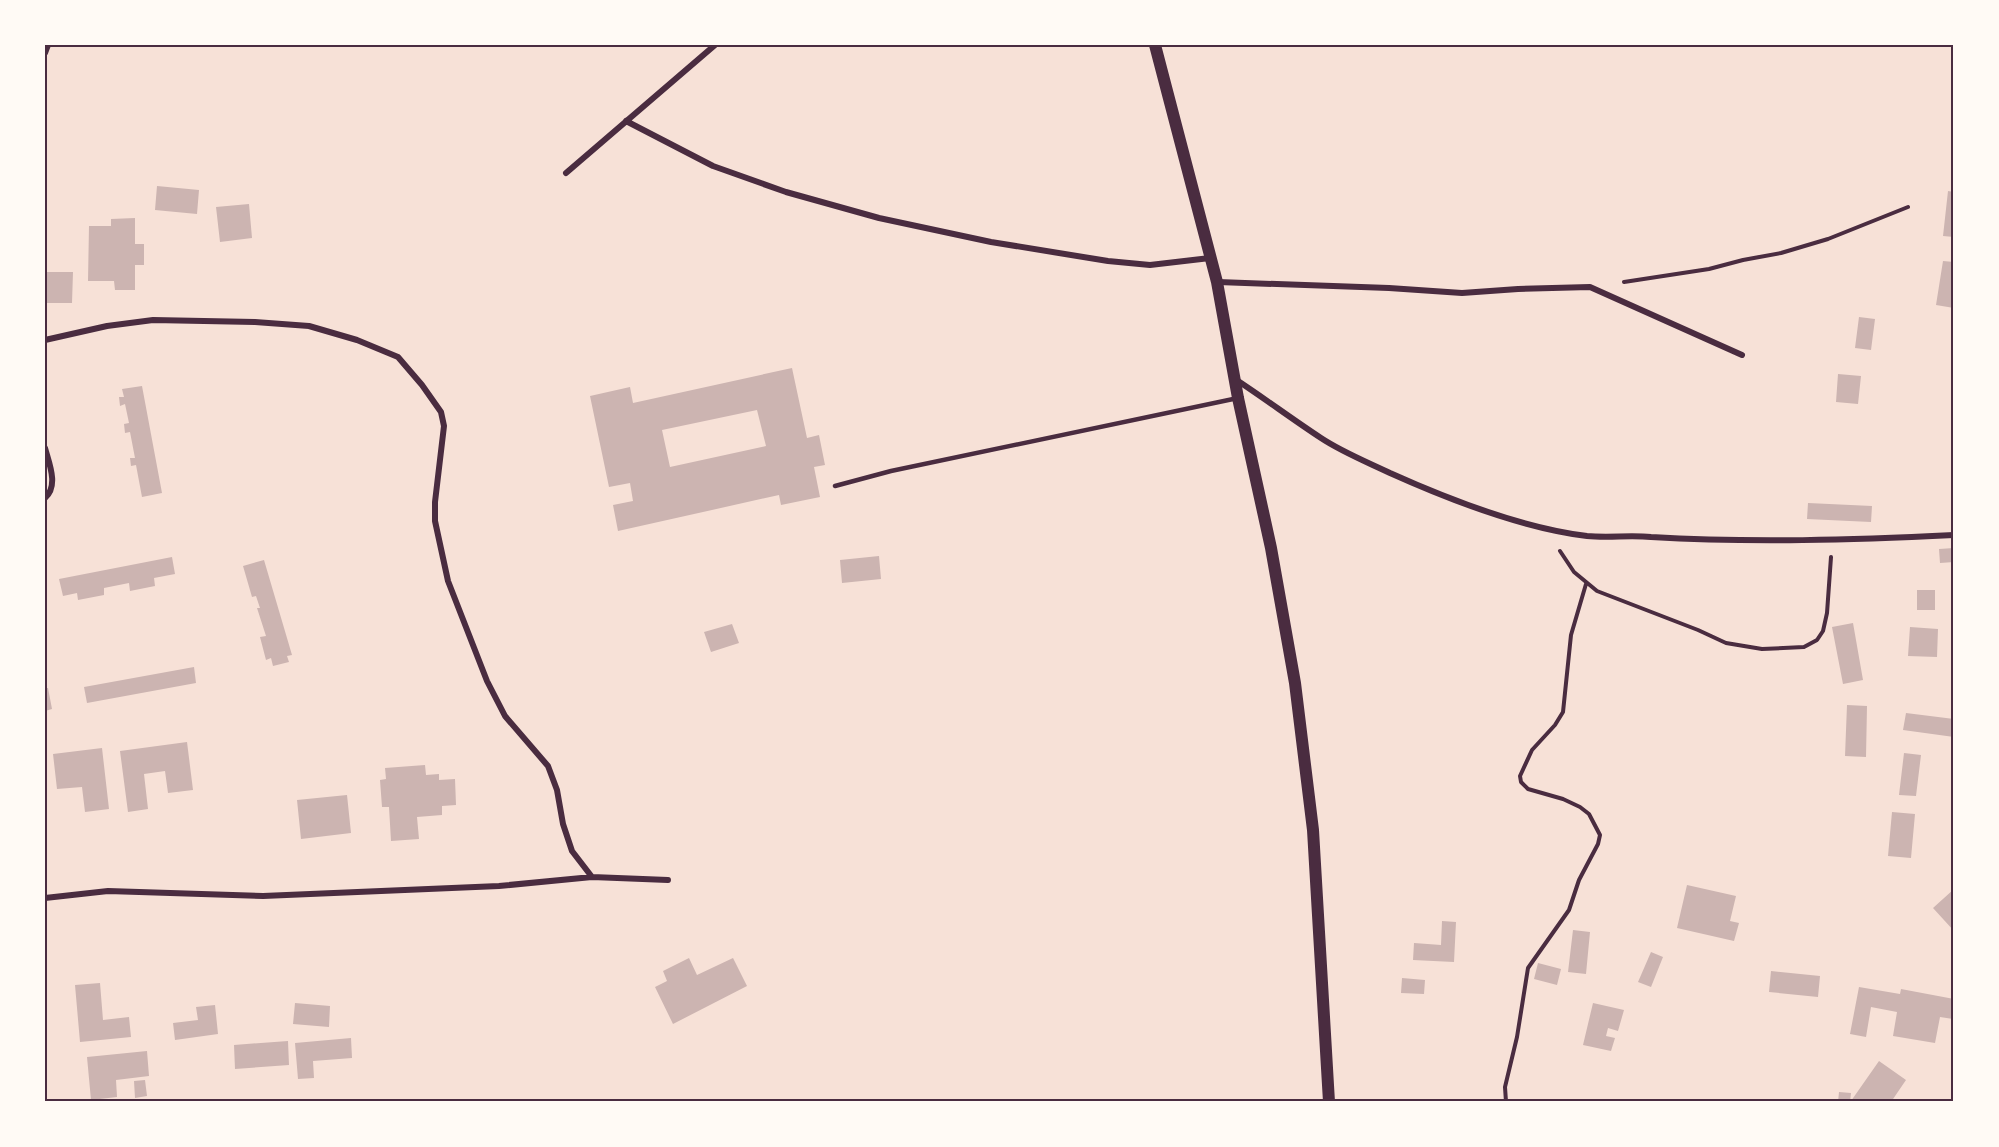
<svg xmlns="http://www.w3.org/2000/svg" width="1999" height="1147" viewBox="0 0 1999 1147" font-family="'Crimson Pro',serif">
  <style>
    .building { fill: #ccb4b1; fill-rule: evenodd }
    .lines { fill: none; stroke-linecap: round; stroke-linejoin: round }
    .path { stroke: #4a2c40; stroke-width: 4 }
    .service { stroke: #4a2c40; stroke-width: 4.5 }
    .minor { stroke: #4a2c40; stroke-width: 6 }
    .secondary { stroke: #4a2c40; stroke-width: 12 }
    .neatline { fill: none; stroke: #4a2c40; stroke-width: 2 }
  </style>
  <rect width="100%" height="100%" fill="#f7e1d7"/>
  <path class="building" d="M157,186L199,190L197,214L155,210Z
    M1948,191L1954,192V237L1943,236Z
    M249,204L252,238L220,242L216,207Z
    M135,218V244H144V265H135V290H115L114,281H88L89,226H111V219Z
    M1943,261L1954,262V308L1936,305Z
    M45,272H73L72,303H45Z
    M1859,317L1875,319L1871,350L1855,348Z
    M792,368L807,438L819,435L825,465L814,467L820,497L781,505L779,495L618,531L613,505L633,501L630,483L609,487L590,396L630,387L633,403ZM757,410L766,446L670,467L662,430Z
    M1838,374L1861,376L1858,404L1836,402Z
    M142,386L162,493L142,497L136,465L131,466L130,458H135L130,432L125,433L124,424L129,423L125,404L120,406L119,397H124L122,389Z
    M1808,503L1872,506L1871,522L1807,519Z
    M1954,548V562L1940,563L1939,549Z
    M879,556L881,579L842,583L840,560Z
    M172,557L175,574L154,578L155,586L130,591L129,583L104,588V595L78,600L77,593L63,596L59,579Z
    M264,560L292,655L287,656L289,662L273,666L271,658L266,660L260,637L266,636L257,608H260L256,596L252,597L243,566Z
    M1917,590H1935V610H1917Z
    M1853,623L1863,680L1843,684L1832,627Z
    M732,624L739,643L711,652L704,632Z
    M1910,627L1938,629L1937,657L1908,656Z
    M194,667L196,683L87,703L84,687Z
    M45,688H48L52,709L45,711Z
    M1847,705L1867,706L1866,757L1845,756Z
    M1906,713L1954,719V737L1903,730Z
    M187,742L193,790L168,793L165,771L144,774L148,809L128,812L120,751Z
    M102,748L109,809L85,812L82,787L57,789L53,754Z
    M1904,753L1921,755L1916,796L1899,795Z
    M425,765L426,775L439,774V780L455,779L456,805L442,806V815L417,817L419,839L391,841L389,807H382L380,780L386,779L385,768Z
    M347,795L351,833L301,839L297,800Z
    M1892,812L1915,814L1911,858L1888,856Z
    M1687,885L1736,896L1730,921L1739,923L1734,941L1677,928Z
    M1954,889V931L1933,908Z
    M1442,921L1456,922L1454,962L1413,960L1414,943L1441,945Z
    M1573,930L1590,932L1586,974L1568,972Z
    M1651,952L1663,957L1651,987L1638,982Z
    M689,958L697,975L733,958L747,986L673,1024L655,987L667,981L663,971Z
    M1538,963L1561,969L1557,985L1534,979Z
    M1771,971L1820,976L1818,997L1769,992Z
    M1402,978L1425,980L1424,994L1401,993Z
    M100,983L103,1020L129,1017L131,1037L80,1042L75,985Z
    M1859,987L1900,994L1901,989L1954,999L1953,1019L1940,1017L1935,1043L1893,1036L1897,1012L1871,1007L1866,1037L1850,1034Z
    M295,1003L330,1006L329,1027L293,1024Z
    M1593,1003L1624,1010L1618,1031L1608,1028L1606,1036L1615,1038L1611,1051L1583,1045Z
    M215,1005L218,1034L175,1040L173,1023L198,1020L196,1007Z
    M351,1038L352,1058L313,1061L314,1078L298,1079L295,1043Z
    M288,1041L289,1065L235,1069L234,1045Z
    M147,1051L149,1076L116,1080L117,1097L91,1100L87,1057Z
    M1879,1061L1906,1080L1891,1102H1853L1851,1101Z
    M145,1080L147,1096L135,1098L134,1081Z
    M1839,1092L1851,1093L1850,1102H1838Z"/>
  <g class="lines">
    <path class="path" d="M1624,282L1709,269L1743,260L1781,253L1828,239L1908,207
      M1560,551L1574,572L1597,591L1698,630L1726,643L1762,649L1804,647L1817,640L1823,631L1827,613L1831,557
      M1506,1102L1505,1087L1517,1037L1528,968L1569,910L1579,880L1598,844L1600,835L1589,814L1580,807L1563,799L1528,789L1521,782L1520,776L1532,750L1555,725L1563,712L1571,635L1586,584"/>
    <path class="service" d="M835,486L891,471L1238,398"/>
    <path class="minor" d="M45,53L48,45
      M626,121L713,166L786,192L879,218L991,242L1108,261L1150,265L1210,258
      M566,173L715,45
      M1218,282L1389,288L1462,293L1518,289L1590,287L1742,355
      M45,340L107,326L153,320L255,322L309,326L357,340L398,357L422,385L441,412L444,426L435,502V521L448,581L487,681L505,716L548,766L557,790L563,824L572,851L592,877
      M1235,379C1264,398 1292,419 1321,438C1342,452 1367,462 1390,473C1450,500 1521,528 1587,536C1608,538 1630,535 1651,537C1752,543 1853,540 1954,535
      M45,448C49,463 59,486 45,498
      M45,898L108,891L263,896L499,886L592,877L668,880"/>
    <path class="secondary" d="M1155,45L1217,282L1238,398L1271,548L1295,683L1313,830L1329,1102"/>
  </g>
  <rect width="1999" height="1147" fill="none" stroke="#fffaf5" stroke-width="93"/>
  <rect x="46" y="46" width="1906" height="1054" class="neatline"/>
</svg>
